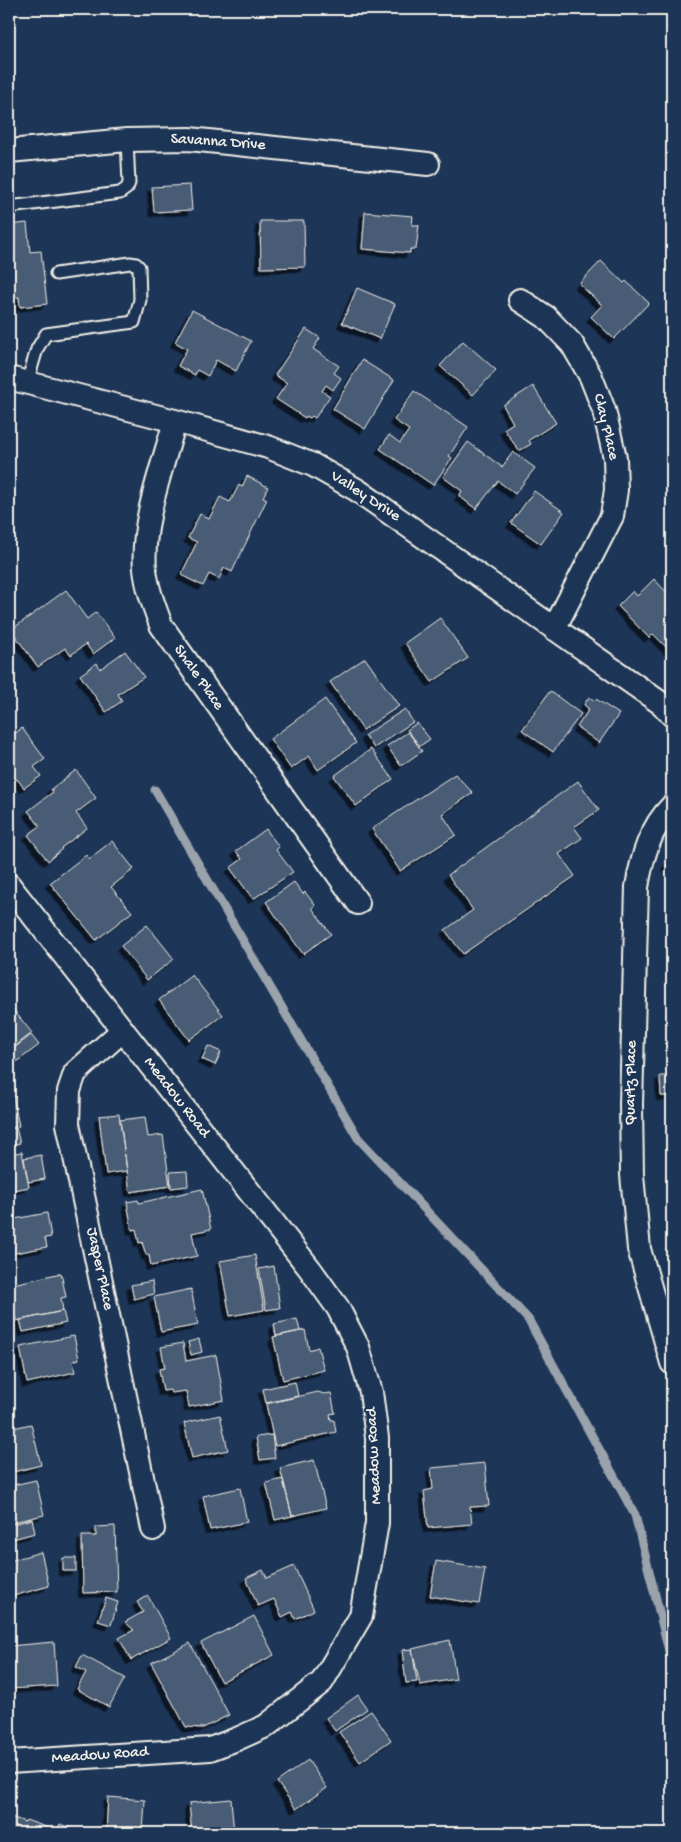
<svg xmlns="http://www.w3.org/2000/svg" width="681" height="1842" viewBox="0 0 681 1842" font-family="'Gochi Hand',sans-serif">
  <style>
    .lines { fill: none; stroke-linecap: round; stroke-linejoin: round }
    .stream { stroke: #9aa2ab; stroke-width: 9 }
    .building { fill: #485b74; stroke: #f4f1e8; filter: url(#shadow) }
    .lane-casing { stroke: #f4f1e8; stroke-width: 15 }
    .street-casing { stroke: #f4f1e8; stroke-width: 26 }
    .lane { stroke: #1d3557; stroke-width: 11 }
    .street { stroke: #1d3557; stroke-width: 22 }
    .labels { text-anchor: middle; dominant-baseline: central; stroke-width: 4; stroke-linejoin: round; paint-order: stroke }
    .street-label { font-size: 16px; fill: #f4f1e8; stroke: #1d3557 }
  </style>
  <defs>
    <filter id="shadow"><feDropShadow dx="-4.5" dy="4.5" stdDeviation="0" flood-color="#0009"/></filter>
  </defs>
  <rect width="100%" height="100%" fill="#1d3557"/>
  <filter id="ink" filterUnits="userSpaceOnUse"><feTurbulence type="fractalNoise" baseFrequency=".02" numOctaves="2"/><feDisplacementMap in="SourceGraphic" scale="10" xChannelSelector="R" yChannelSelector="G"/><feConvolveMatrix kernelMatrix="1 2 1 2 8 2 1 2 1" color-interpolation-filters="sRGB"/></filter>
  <g filter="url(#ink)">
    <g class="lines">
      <path class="stream" d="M155,790L358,1138L528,1319L635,1515L672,1663"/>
    </g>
    <path class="building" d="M190,185L192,210L154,212L152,187Z
      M365,212L413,216L412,225H419L416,249H410V253L362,249Z
      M260,221H304L305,267L261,268Z
      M27,223L30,252L41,251L47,304L20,307L19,297L9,298V225Z
      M601,261L624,283L626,281L649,303L614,339L591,317L602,305L579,284Z
      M357,288L395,304L380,339L342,323Z
      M192,310L251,341L236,371L216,360L208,376L197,370L195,375L178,366L187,349L175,342Z
      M306,329L320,338L313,349L339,366L334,373L341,378L333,390L326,385L322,391L330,396L315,418L312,416L310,418L306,416L305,418L276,399L287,383L275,375Z
      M463,341L496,370L473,395L440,366Z
      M362,360L394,380L365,429L333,409Z
      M533,386L556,423L529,440L531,444L519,451L504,429L513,423L503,405Z
      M414,391L468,427L449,456L452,458L433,485L380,449L389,435L400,443L409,430L394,420Z
      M468,442L502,467L513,452L535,468L515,494L498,481L476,509L459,496L462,491L443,477Z
      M247,476L268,487L263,497L267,499L232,572L224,568L219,579L209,574L203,586L181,575L197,542L188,538L200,514L209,519L220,497L230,502L239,485L242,487Z
      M534,491L564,512L541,544L511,523Z
      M654,579L672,598V653L653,634L649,638L618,606L633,591L637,596Z
      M66,590L87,619L96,612L115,638L93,654L86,644L71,655L65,648L38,667L11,630Z
      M440,618L468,658L432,682L405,643Z
      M125,651L144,677L118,694L122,701L106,712L80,675L97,663L100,669Z
      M365,658L399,706L363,730L330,682Z
      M550,691L581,714L553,752L522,730Z
      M589,697L595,701L596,699L619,714L599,743L577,727L589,709L584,705Z
      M325,699L356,743L318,770L309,756L291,769L270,739Z
      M405,709L413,722L374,748L365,735Z
      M417,723L430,739L420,746L407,730Z
      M22,728L45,759L34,767L41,776L24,788L17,779L10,784L9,783V738Z
      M408,732L422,751L401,766L387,746Z
      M371,749L393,779L356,806L334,776Z
      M76,770L96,798L76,813L87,828L61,848L62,849L48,861L28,835L40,826L28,811L53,792L51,789Z
      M455,774L473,793L442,814L456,835L400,871L372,829Z
      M578,781L599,810L574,827L582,838L559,854L575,876L463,954L445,930L473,910L448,875Z
      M266,829L279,847L276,850L293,872L253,899L230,868L242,859L236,851Z
      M112,841L134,869L111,887L132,912L96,940L50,883L86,855L89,859Z
      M672,857V870L666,866Z
      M294,882L303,894L305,892L315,905L312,908L331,934L303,954L266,902Z
      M147,925L174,959L147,980L121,946Z
      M9,964L14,972L9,975Z
      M192,975L223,1015L189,1040L159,1000Z
      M9,1004L32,1033L9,1051Z
      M31,1035L39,1045L9,1068V1052Z
      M208,1046L221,1052L215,1065L202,1059Z
      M660,1076H672V1096H661Z
      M9,1087H11L19,1126L9,1128Z
      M119,1114L127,1171L106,1174L99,1116Z
      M145,1117L148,1137L163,1135L170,1186L130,1192L120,1120Z
      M16,1128L20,1143L9,1146V1129Z
      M22,1152L29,1187L9,1191V1154Z
      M41,1155L45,1179L28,1182L24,1158Z
      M187,1171L188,1186L171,1188L170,1172Z
      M202,1189L211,1229L192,1233L197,1256L151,1266L149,1255H146L142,1242L139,1243L136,1229L132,1230L127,1202L138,1200L139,1203Z
      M47,1213L51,1237L45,1238L47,1247L9,1254V1220Z
      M255,1255L264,1310L230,1316L220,1261Z
      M274,1266L280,1308L266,1310L259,1269Z
      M61,1273L66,1297L61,1298L63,1311L16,1321L9,1285Z
      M152,1281L154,1294L134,1299L131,1285Z
      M191,1289L198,1325L161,1332L154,1297Z
      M63,1311L66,1323L23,1332L20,1320Z
      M297,1319L300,1331L276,1336L274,1324Z
      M305,1330L309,1350L318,1347L324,1370L283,1380L273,1337Z
      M74,1336L79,1359L73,1361L75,1372L27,1383L20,1347Z
      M199,1339L202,1352L191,1355L188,1342Z
      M183,1343L186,1361L216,1355L224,1400L189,1407L186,1391L171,1393L170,1390L163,1391L159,1369L165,1368L161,1347Z
      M295,1382L298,1396L266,1403L263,1389Z
      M318,1392L324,1394L331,1393L335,1413L330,1414L331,1420H334L336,1432L275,1446L266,1404Z
      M220,1415L228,1450L192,1458L184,1423Z
      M31,1424L41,1465L9,1473V1429Z
      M272,1435L275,1458L260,1460L256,1437Z
      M314,1460L326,1508L292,1516L280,1468Z
      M485,1463L489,1506L470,1507L472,1524L428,1528L424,1491L433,1489L431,1468Z
      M283,1479L292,1516L275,1520L266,1483Z
      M36,1480L44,1515L9,1523V1486Z
      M240,1488L247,1522L210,1530L203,1496Z
      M32,1519L35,1533L9,1540V1525Z
      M115,1526L117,1592L83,1593L82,1536H96V1527Z
      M41,1552L49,1586L13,1596L9,1580V1561Z
      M63,1558H76V1571H63Z
      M436,1561L485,1569L479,1604L430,1596Z
      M294,1566L314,1610L295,1619L292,1612L282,1617L274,1599L258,1606L246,1578L263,1570L267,1578Z
      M148,1596L171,1638L131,1660L119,1638L134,1630L125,1622L143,1612L137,1602Z
      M106,1598L118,1602L111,1625L98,1621Z
      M254,1616L274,1655L221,1682L201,1643Z
      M450,1640L456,1679L420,1685L412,1649Z
      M54,1642L57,1686L9,1689V1646Z
      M190,1643L229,1715L203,1728L186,1727L151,1663Z
      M412,1649L417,1682L406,1683L402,1650Z
      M82,1655L125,1678L109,1707L77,1689L86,1672L76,1667Z
      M358,1695L367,1709L335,1731L326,1718Z
      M371,1711L391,1740L360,1762L339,1732Z
      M308,1760L327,1788L296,1809L277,1782Z
      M108,1797L145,1800L143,1833H106Z
      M231,1799L234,1833H192L189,1803Z
      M11,1817L25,1822L26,1820L57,1831L60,1824L78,1831L77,1833H9Z"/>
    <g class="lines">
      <defs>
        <path id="lane" d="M9,207L120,193L127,188L129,183L127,140
          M27,383L37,349L46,334L134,322L140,300L139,267L136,264L130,263L56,274"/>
        <path id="street" d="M9,151L127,140L189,139L428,164
          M520,300L546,317L572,344L591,377L604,410L615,458L616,490L612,516L554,629
          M9,378L175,421L268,447L313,465L357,490L662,704L672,715
          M175,421C163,466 141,522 145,569C147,588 154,606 161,625L358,903
          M672,806C650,828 642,857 637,887L631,1104L632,1175L639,1249L672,1363
          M9,885L310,1269L338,1308L358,1347L371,1392L377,1438V1523L361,1616L322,1682L266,1726L237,1739L210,1749L9,1762
          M123,1030L75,1073L69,1091L68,1124L153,1529"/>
      </defs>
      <use href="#lane" class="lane-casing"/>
      <use href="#street" class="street-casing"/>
      <use href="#lane" class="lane"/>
      <use href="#street" class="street"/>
    </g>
  </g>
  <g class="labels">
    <g class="street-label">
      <text transform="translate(218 143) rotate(4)">Savanna Drive</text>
      <text transform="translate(605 427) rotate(76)">Clay Place</text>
      <text transform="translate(365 497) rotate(33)">Valley Drive</text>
      <text transform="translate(198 678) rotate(55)">Shale Place</text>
      <text transform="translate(632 1083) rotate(-89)">Quartz Place</text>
      <text transform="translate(176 1098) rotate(52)">Meadow Road</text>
      <text transform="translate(99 1269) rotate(78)">Jasper Place</text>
      <text transform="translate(375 1456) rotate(-93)">Meadow Road</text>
      <text transform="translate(100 1756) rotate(-4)">Meadow Road</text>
    </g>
  </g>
  <rect width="681" height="1842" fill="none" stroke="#1d3557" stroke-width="30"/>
  <rect x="15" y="15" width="651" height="1812" fill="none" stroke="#f4f1e8" stroke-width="2" filter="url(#ink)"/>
</svg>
